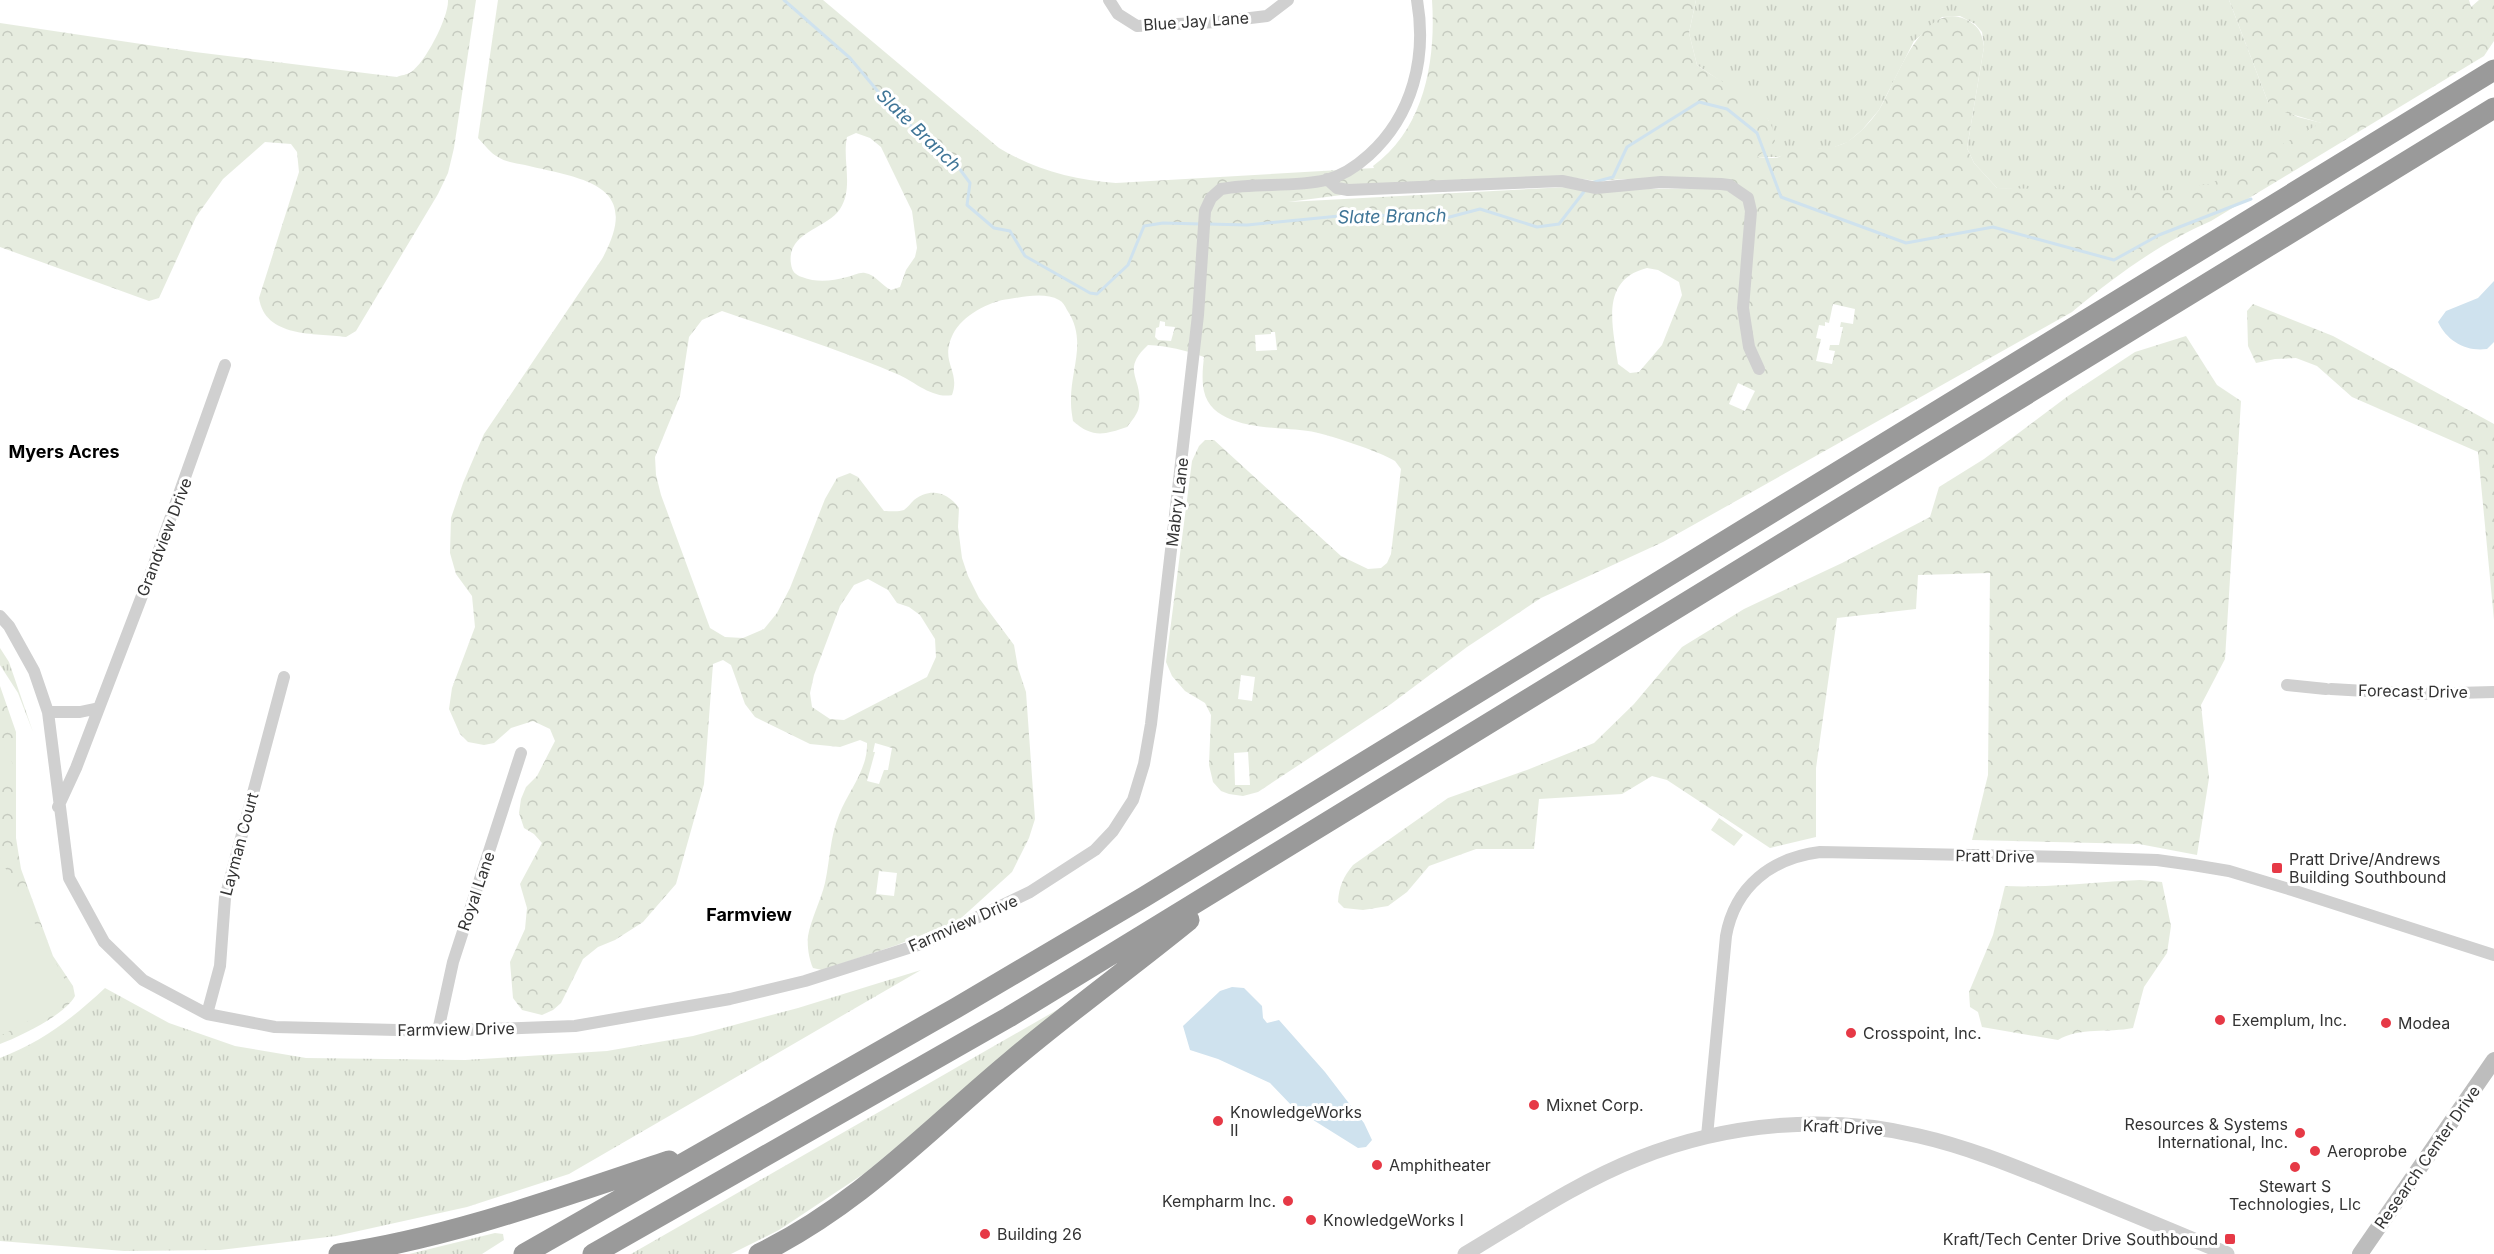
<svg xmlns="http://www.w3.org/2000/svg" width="2494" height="1254" viewBox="0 0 2494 1254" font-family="Inter,sans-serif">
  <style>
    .grass { fill: url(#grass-tufts) }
    .forest { fill: url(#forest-crowns); fill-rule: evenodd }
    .garden { fill: #e6ecdf }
    .water { fill: #cfe2ee }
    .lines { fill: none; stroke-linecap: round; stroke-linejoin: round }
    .stream { stroke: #cfe2ee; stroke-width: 3 }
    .minor { stroke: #d0d0d0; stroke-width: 12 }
    .tertiary { stroke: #d0d0d0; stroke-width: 15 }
    .secondary { stroke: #bdbdbd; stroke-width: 16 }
    .motorway { stroke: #9a9a9a; stroke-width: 21 }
    .poi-dot { fill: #e63946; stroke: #fff; stroke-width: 2 }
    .labels { text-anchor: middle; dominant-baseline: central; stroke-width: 6; stroke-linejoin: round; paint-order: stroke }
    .street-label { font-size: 16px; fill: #333; stroke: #fff }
    .poi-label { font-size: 16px; fill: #333; stroke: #fff; text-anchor: start }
    .water-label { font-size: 18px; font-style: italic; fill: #3f7597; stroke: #fff }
    .neighbourhood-label { font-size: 18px; font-weight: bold; fill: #000; stroke: #fff }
  </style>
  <defs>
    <pattern id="grass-tufts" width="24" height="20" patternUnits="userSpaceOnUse" patternTransform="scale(1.5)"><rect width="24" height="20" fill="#e6ecdf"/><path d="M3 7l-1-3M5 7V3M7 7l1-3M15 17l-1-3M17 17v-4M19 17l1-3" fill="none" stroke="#c6cbc0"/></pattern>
    <pattern id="forest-crowns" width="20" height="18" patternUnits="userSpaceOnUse" patternTransform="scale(1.5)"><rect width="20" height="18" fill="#e6ecdf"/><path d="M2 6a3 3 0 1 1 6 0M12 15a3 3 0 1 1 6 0" fill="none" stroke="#c6cbc0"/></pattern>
  </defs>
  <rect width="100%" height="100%" fill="#fff"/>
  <path class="grass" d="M1696,0H2229L2268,102L2298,117L2322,123L2214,201L1997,188L1974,163L1967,148L1984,47L1982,32L1975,24L1960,16L1942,17L1914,41L1879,110L1862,130L1848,142L1832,148L1802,150L1778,157H1755L1769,121L1755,105L1697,65L1689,33Z
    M0,648L9,662L33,732L18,693L0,665Z
    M921,970L569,1174L467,1207L336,1236L220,1250L124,1251L0,1241V1058C42,1042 73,1018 105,988L169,1023L235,1046L306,1058L465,1060L607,1051L693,1036L798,1008Z
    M1083,995L1006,1056L865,1173L779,1230L731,1254H631Z
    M495,1233L503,1234L504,1240L482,1254H409Z"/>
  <path class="forest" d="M448,0H476L454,148L448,173L438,194L356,331L346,337C315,333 265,338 259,298L299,172L297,152L291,144L265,142L223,179L196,217L159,298L149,301L0,247V23L195,52L397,77C401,75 407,75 411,72C425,63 449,17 448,0Z
    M498,0H823L999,148C1036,170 1073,180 1116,183L1374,168L1373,166C1425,128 1436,60 1432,0H1696L1689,33L1697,65C1723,85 1775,104 1775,142L1757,157C1763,157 1774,159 1779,157C1787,153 1779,154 1787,152C1808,145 1831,153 1850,140C1861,132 1871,121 1879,110C1895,85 1921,0 1965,19C1979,26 1982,32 1984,47L1967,148L1974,163L1997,188L2163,191L2210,184L2321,123L2281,111L2268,102L2229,0H2469L2471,7L2479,0H2494V41L2484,56L2211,221C2157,245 2118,274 2072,312L1663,542L1541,598L1467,647L1391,704L1258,792L1243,796L1229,794L1221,791L1213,782L1209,765L1211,715L1205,703L1185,691L1172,676L1166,662L1192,461L1199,446L1205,440H1214L1341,556L1368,569L1381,568L1387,563L1391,554L1401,469L1395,461C1381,452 1325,433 1308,431C1276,426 1207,432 1203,385C1202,376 1203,366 1204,357C1185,350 1168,346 1148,345C1120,371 1143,377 1139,406C1138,414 1132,420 1127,427C1104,435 1092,438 1073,421C1072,415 1071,409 1071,403C1070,369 1088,341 1067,310C1065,306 1063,302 1059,300C1045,292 1023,297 1009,299C989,301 962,316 953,334C939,363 961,370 952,395C932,399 914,381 897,374C840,350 780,331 722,311L702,320L689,337L680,396L655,457L656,475L661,495L710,628L725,637L743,638L764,629L777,613L790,588L825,499L837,478L850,473L858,477L884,511C890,511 899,512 904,510C907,508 911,503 914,500C931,487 948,493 959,508L958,527L962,558L968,576L979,598L1014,645L1018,668L1026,692L1035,819L1029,838L1012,872L959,920L897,945L822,970L813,968C809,959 807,946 808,936C811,919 821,900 825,883C830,860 830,837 839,815C848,791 868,770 867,743L860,740L840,747L810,744L755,717L745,704L731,665L723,660L713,664L704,784L676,884L643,922L615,940L598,947L583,959L561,1003L553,1010L542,1015L522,1010L513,998L510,962L525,929L527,908L520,884L542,843L534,834L524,828L519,813L521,799L526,787L537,776L555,741L550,729L533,721L511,728L494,743L484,745L468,742L460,734L449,709L452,688L475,627L472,596L456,574L450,553L451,518L463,483L484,434L602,259C644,183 582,179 525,165C516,163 505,162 498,157C490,153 484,144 478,138ZM856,133L870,138L881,147L912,211L917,248L915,257L906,270L900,287L891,290C881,285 876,275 865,273C859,272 853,276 847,277C832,281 817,283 802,277C795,275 792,271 791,264C786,232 827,229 840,209C854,188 842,160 847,137ZM1562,176L1596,181L1624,179L1720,188L1580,190L1567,187L1288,202L1395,188ZM1647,268L1658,270L1679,282L1682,295L1662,345L1639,372L1630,373L1618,364C1613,327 1599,280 1647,268ZM1833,304L1855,309L1853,324L1841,322L1840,327H1843L1839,345H1830L1829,350L1835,351L1832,364L1816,361L1821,339L1816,338L1819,325L1825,326V322L1829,323ZM1160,321L1165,322V326L1175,327L1171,341L1158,340L1155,337L1156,328L1159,327ZM1271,332H1275L1277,350L1256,351L1255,335L1271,334ZM1738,383L1755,391L1745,411L1729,404ZM868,579L888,590L897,603L909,607L920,615L935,639L936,657L927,677L844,720L830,719L812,707L810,693L814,675L840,606L854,585ZM1241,675L1255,677L1252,701L1238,699ZM875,743L892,748L888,770H884L879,784L867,781L875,752H873ZM1248,752L1250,785H1235L1234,753ZM879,871L897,873L894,896L876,894Z
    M2253,304L2333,336L2494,424V620L2478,452L2352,397L2317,366L2296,358L2275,359L2256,363L2248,346L2247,311Z
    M2186,336L2217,385L2241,401L2225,659L2201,705L2209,778L2197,855L2139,844L1972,840L1988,775L1990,573L1918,575L1916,609L1837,618L1816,768V837L1770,848L1667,780L1652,776L1622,794L1539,799L1534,849H1476L1429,866L1407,892L1388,906L1363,910L1344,908L1338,902C1339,887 1343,877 1353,865L1448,798L1527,770L1594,743L1634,704L1682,647L1744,609L1842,563L1930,517L1939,487L1984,459L2068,396L2135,352Z
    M0,686L16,732V838L21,869L53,956L73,986L75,996C65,1015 21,1036 0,1044Z
    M2140,880L2162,882L2171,926L2167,953L2144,987L2133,1028C2109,1033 2079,1027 2058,1040L1982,1027L1978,1012L1970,1007L1969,992L1993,935L2005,886C2050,888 2095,882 2140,880Z"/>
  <path class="garden" d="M0,739L16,770L0,778Z
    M1719,818L1743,835L1734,846L1711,830Z
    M0,858L74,997L0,1036Z"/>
  <path class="water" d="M2494,281V342L2487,349C2466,352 2447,341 2438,322L2446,311L2478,298Z
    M1232,987L1244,988L1262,1006L1263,1018L1267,1023L1279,1020L1325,1072L1364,1123L1372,1140L1366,1147L1358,1148L1294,1108L1270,1083L1218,1059L1190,1050L1183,1026L1220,991Z"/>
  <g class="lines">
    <path class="stream" d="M784,0L850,58L896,113L956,164L970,183L967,205L994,228L1010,231L1025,256L1090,293L1097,294L1128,265L1144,226L1163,223L1201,224
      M1591,183L1613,177L1627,147L1699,102L1727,109L1757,133L1781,197L1906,243L1993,227L2114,260L2159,235L2251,199
      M1208,224L1247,225L1360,214L1442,219L1480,209L1537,227L1559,224L1586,189"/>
    <path class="minor" d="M1109,0L1118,14L1137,26L1217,22L1267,16L1288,0
      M1327,179L1337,188L1348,190L1562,181L1596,188L1661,182L1721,184L1729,185L1748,198L1751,211L1743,308L1749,347L1759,369
      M0,616L9,626L34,671L48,712L69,878L104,942L143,980L207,1014L275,1027L438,1031L575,1026L730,999L805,981L924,943L1030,892L1095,850L1113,831L1133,800L1144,764L1151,724L1198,315L1205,211L1211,198L1221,189C1255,182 1292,188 1326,180C1342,176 1358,165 1369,155C1413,115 1427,57 1417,0
      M2287,685L2326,689
      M2331,689L2418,694L2494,692
      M48,712H80L99,708
      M58,807L76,768L153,567L225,365
      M207,1014L220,966L225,898L284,677
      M438,1031L453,962L521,753
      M1707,1136L1726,936C1735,886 1772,858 1820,852L2068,857L2157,860L2193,865L2229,871L2292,890L2494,955"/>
    <path class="tertiary" d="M1465,1254C1522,1220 1578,1182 1639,1158C1727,1123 1827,1114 1919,1136C1972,1148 2023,1170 2073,1190C2124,1211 2176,1232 2227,1254"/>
    <path class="secondary" d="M2360,1254L2494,1060"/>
    <path class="motorway" d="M339,1254C453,1237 560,1197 669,1161
      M524,1254L956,1008L1144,897L2494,70
      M593,1254L1009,1017L2494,108
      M759,1254C859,1205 927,1131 1011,1061C1069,1012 1130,968 1189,920"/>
  </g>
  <g class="poi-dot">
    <rect x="2271" y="862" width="12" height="12" rx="3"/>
    <circle cx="2220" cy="1020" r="6"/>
    <circle cx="2386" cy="1023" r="6"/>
    <circle cx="1851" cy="1033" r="6"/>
    <circle cx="1534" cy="1105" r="6"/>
    <circle cx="1218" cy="1121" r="6"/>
    <circle cx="2300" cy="1133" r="6"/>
    <circle cx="2315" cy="1151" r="6"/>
    <circle cx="1377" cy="1165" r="6"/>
    <circle cx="2295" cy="1167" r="6"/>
    <circle cx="1288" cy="1201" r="6"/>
    <circle cx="1311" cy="1220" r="6"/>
    <circle cx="985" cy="1234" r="6"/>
    <rect x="2224" y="1233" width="12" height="12" rx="3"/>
  </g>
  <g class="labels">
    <g class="street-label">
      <text transform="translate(1196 21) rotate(-4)">Blue Jay Lane</text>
      <text transform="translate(1177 502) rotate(-83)">Mabry Lane</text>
      <text transform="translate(164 537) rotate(-69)">Grandview Drive</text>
      <text transform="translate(2413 691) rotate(1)">Forecast Drive</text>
      <text transform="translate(239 844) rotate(-75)">Layman Court</text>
      <text transform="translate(1995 856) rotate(1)">Pratt Drive</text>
      <text transform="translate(476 891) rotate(-71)">Royal Lane</text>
      <text transform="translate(963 923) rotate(-24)">Farmview Drive</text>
      <text transform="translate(456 1029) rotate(-1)">Farmview Drive</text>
      <text transform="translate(1843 1127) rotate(3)">Kraft Drive</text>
      <text transform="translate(2427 1157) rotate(-55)">Research Center Drive</text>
    </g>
    <g class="poi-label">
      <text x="2289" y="859">Pratt Drive/Andrews<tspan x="2289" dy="18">Building Southbound</tspan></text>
      <text x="2232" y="1020">Exemplum, Inc.</text>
      <text x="2398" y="1023">Modea</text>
      <text x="1863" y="1033">Crosspoint, Inc.</text>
      <text x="1546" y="1105">Mixnet Corp.</text>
      <text x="1230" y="1112">KnowledgeWorks<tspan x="1230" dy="18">II</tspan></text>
      <text x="2288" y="1124" text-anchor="end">Resources &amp; Systems<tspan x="2288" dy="18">International, Inc.</tspan></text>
      <text x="2327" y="1151">Aeroprobe</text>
      <text x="1389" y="1165">Amphitheater</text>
      <text x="2295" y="1186" text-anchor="middle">Stewart S<tspan x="2295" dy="18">Technologies, Llc</tspan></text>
      <text x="1276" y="1201" text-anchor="end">Kempharm Inc.</text>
      <text x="1323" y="1220">KnowledgeWorks I</text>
      <text x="997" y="1234">Building 26</text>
      <text x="2218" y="1239" text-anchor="end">Kraft/Tech Center Drive Southbound</text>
    </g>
    <g class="water-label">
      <text transform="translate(919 130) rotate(44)">Slate Branch</text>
      <text transform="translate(1392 216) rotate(-1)">Slate Branch</text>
    </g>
    <g class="neighbourhood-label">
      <text x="64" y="451">Myers Acres</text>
      <text x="749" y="914">Farmview</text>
    </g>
  </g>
</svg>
